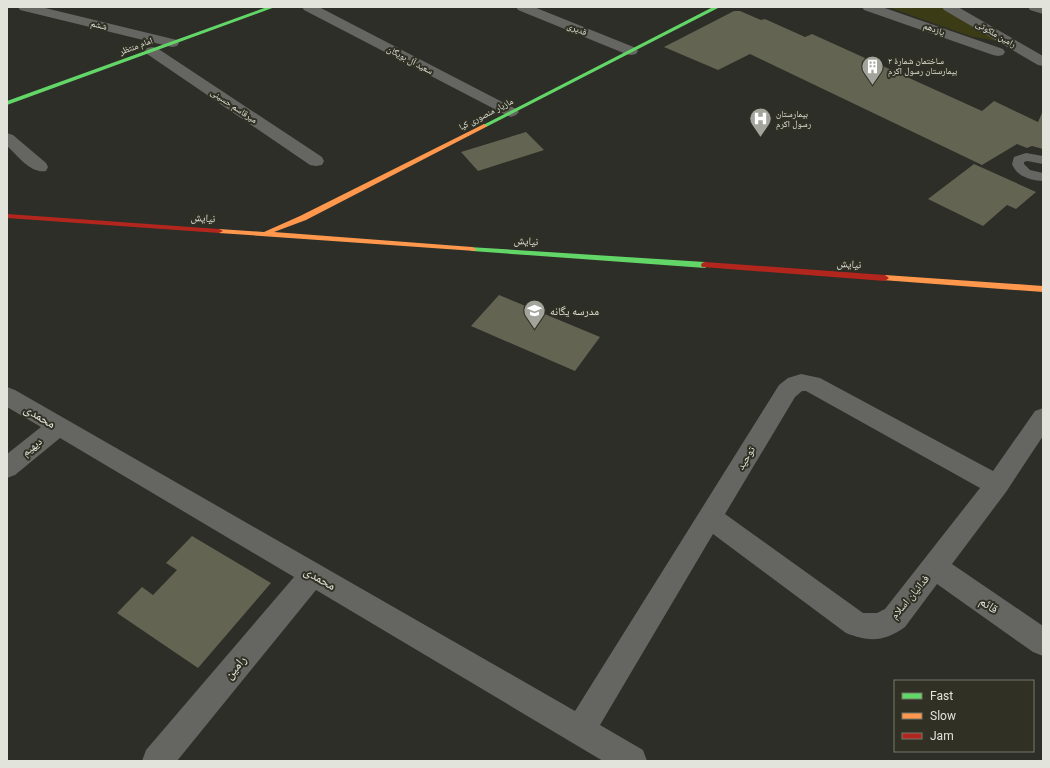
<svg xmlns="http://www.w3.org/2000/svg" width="1050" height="768" viewBox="0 0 1050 768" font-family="Roboto,'Noto Naskh Arabic',sans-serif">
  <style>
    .green { fill: #3b3c15 }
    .building { fill: #636451 }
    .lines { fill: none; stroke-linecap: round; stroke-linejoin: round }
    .lane { fill: #656562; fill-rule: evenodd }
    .street { fill: #656562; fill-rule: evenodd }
    .fast { fill: #63d668; fill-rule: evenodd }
    .slow { fill: #ff974d; fill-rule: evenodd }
    .jam { fill: #b3261e; fill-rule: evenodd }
    .labels { text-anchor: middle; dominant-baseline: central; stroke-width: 4; stroke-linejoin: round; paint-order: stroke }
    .far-street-label { font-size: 9px; fill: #e2e3db; stroke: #303124 }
    .far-poi-label { font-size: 9px; fill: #e2e3db; stroke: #303124; text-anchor: start }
    .street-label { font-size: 11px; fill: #e2e3db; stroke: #303124 }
    .poi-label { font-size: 11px; fill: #e2e3db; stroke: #303124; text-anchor: start }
    .near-street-label { font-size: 13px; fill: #e2e3db; stroke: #303124 }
  </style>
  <rect width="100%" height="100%" fill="#2d2e27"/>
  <path class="green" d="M888,7H943L1001,42L970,36Z"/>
  <path class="building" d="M734,11H740L761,20L765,19L805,37L812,34L982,111L994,101L1038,122L1042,113H1043V149L1032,146L1027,148L1017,144L982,165L750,54L718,70L664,47Z
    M526,132L544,150L478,171L461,152Z
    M974,164L1036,192L1016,209L1007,205L983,226L928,199Z
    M499,295L600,337L575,371L471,326Z
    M192,536L271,583L198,668L117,613L142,587L153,595L177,570L166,563Z"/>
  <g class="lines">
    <path class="lane" d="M1026,153L1043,156V164L1027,161L1024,162V164L1030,170L1043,173V181C1031,180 1017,177 1012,164L1014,157Z"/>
    <path class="street" d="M18,7H41L177,40L179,43L177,46L172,47L20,10Z
      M302,7H319L516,109L519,112L516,115L511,117L506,115L304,10Z
      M516,7H534L636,48L638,51L636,54L631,55L626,54L518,10Z
      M862,7H882L1003,49L1005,52L1003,55L998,56L993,55L864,10Z
      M942,7H958L1043,56V66L1038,65L944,10Z
      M1028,7H1043V14L1030,10Z
      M152,47L157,48L322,157L324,161L322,165L316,166L310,165L147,54L145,51L147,48Z
      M7,133L13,135L46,163L48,167L46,171C31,174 18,156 7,146Z
      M801,374L820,378L993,471L1035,411L1043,408V436L1006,492L952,564L1043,626V656L1033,652L937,584L905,627C884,642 869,642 846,633L713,534L600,725L643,750L647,761H603L316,590L177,761H142L146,750L294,577L60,438L15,475L7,478V454L41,427L7,407V387L15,390L575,711L779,385L788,378ZM802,391H806L980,488L885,609L877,613H863L725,514L795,397Z"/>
    <path class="fast" d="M267,7H275L7,105V101Z
      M713,7H720L486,127L481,126Z
      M469,247L705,262L709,265L705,268L472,251L468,249Z"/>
    <path class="slow" d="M484,124L487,126L486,127L306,220L274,232L472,247L476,249L475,251L219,233L215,231L219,229L264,232L300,216Z
      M885,275L1043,286V292L882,280L881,278L882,276Z"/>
    <path class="jam" d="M7,214L219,229L223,231L219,233L7,218Z
      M705,262L885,275L889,278L885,281L702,267L701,265L702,263Z"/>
  </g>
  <defs>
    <symbol id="building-pin" viewBox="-11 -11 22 30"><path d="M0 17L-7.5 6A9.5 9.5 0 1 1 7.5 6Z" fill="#a3a49c" stroke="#303124"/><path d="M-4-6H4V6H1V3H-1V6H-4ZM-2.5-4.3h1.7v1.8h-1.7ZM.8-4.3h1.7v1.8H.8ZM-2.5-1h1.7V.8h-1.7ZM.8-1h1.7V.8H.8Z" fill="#fff"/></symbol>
    <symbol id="hospital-pin" viewBox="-11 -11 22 30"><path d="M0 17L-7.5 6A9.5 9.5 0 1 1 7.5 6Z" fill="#a3a49c" stroke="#303124"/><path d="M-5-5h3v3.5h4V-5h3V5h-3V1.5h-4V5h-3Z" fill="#fff"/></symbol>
    <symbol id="school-pin" viewBox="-11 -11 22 30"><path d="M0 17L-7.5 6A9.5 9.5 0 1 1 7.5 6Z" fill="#a3a49c" stroke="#303124"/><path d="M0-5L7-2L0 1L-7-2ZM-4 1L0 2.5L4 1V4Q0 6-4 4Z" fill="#fff"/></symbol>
  </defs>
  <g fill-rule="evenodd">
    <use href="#building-pin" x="860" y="54" width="25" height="34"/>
    <use href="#hospital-pin" x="748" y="106" width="25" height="34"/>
    <use href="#school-pin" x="522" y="298" width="25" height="34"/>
  </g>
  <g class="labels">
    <g class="far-street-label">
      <text transform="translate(99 25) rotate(14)">ششم</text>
      <text transform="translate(577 29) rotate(22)">قدیری</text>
      <text transform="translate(934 29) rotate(19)">یازدهم</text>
      <text transform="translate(996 34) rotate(30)">رامین ملکوتی</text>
      <text transform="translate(136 46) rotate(-20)">امام منتظر</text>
      <text transform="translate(410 60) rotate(28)">سعید آل بویگان</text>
      <text transform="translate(234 106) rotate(34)">میرقاسم حسینی</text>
      <text transform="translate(486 114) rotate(-27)">مازیار منصوری کیا</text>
    </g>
    <g class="far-poi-label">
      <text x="888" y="61">ساختمان شمارهٔ ۲<tspan x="888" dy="10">بیمارستان رسول اکرم</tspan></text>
      <text x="776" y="114">بیمارستان<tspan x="776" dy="10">رسول اکرم</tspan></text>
    </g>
    <g class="street-label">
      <text transform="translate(203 218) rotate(4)">نیایش</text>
      <text transform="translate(526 241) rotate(4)">نیایش</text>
      <text transform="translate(849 264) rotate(4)">نیایش</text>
      <text transform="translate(32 447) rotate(-39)">دیهیم</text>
      <text transform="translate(746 458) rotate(-59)">توحید</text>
      <text transform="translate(910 597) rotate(-50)">فدائیان اسلام</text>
    </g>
    <g class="poi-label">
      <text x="550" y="311">مدرسه یگانه</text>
    </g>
    <g class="near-street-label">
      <text transform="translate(40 416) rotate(31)">محمدی</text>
      <text transform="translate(320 578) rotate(30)">محمدی</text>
      <text transform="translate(989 605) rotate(34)">قائم</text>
      <text transform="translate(235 667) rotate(-50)">رامین</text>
    </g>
  </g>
  <rect width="1050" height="768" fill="none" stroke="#e2e3db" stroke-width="16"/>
  <rect x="894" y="680" width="140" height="72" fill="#303124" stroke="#77786d"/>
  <rect x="902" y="693" width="20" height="6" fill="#63d668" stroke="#77786d"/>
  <text x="930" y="700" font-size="12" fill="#e2e3db">Fast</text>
  <rect x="902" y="713" width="20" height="6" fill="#ff974d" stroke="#77786d"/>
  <text x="930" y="720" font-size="12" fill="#e2e3db">Slow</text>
  <rect x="902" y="733" width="20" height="6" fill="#b3261e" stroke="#77786d"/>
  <text x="930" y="740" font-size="12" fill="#e2e3db">Jam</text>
</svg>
